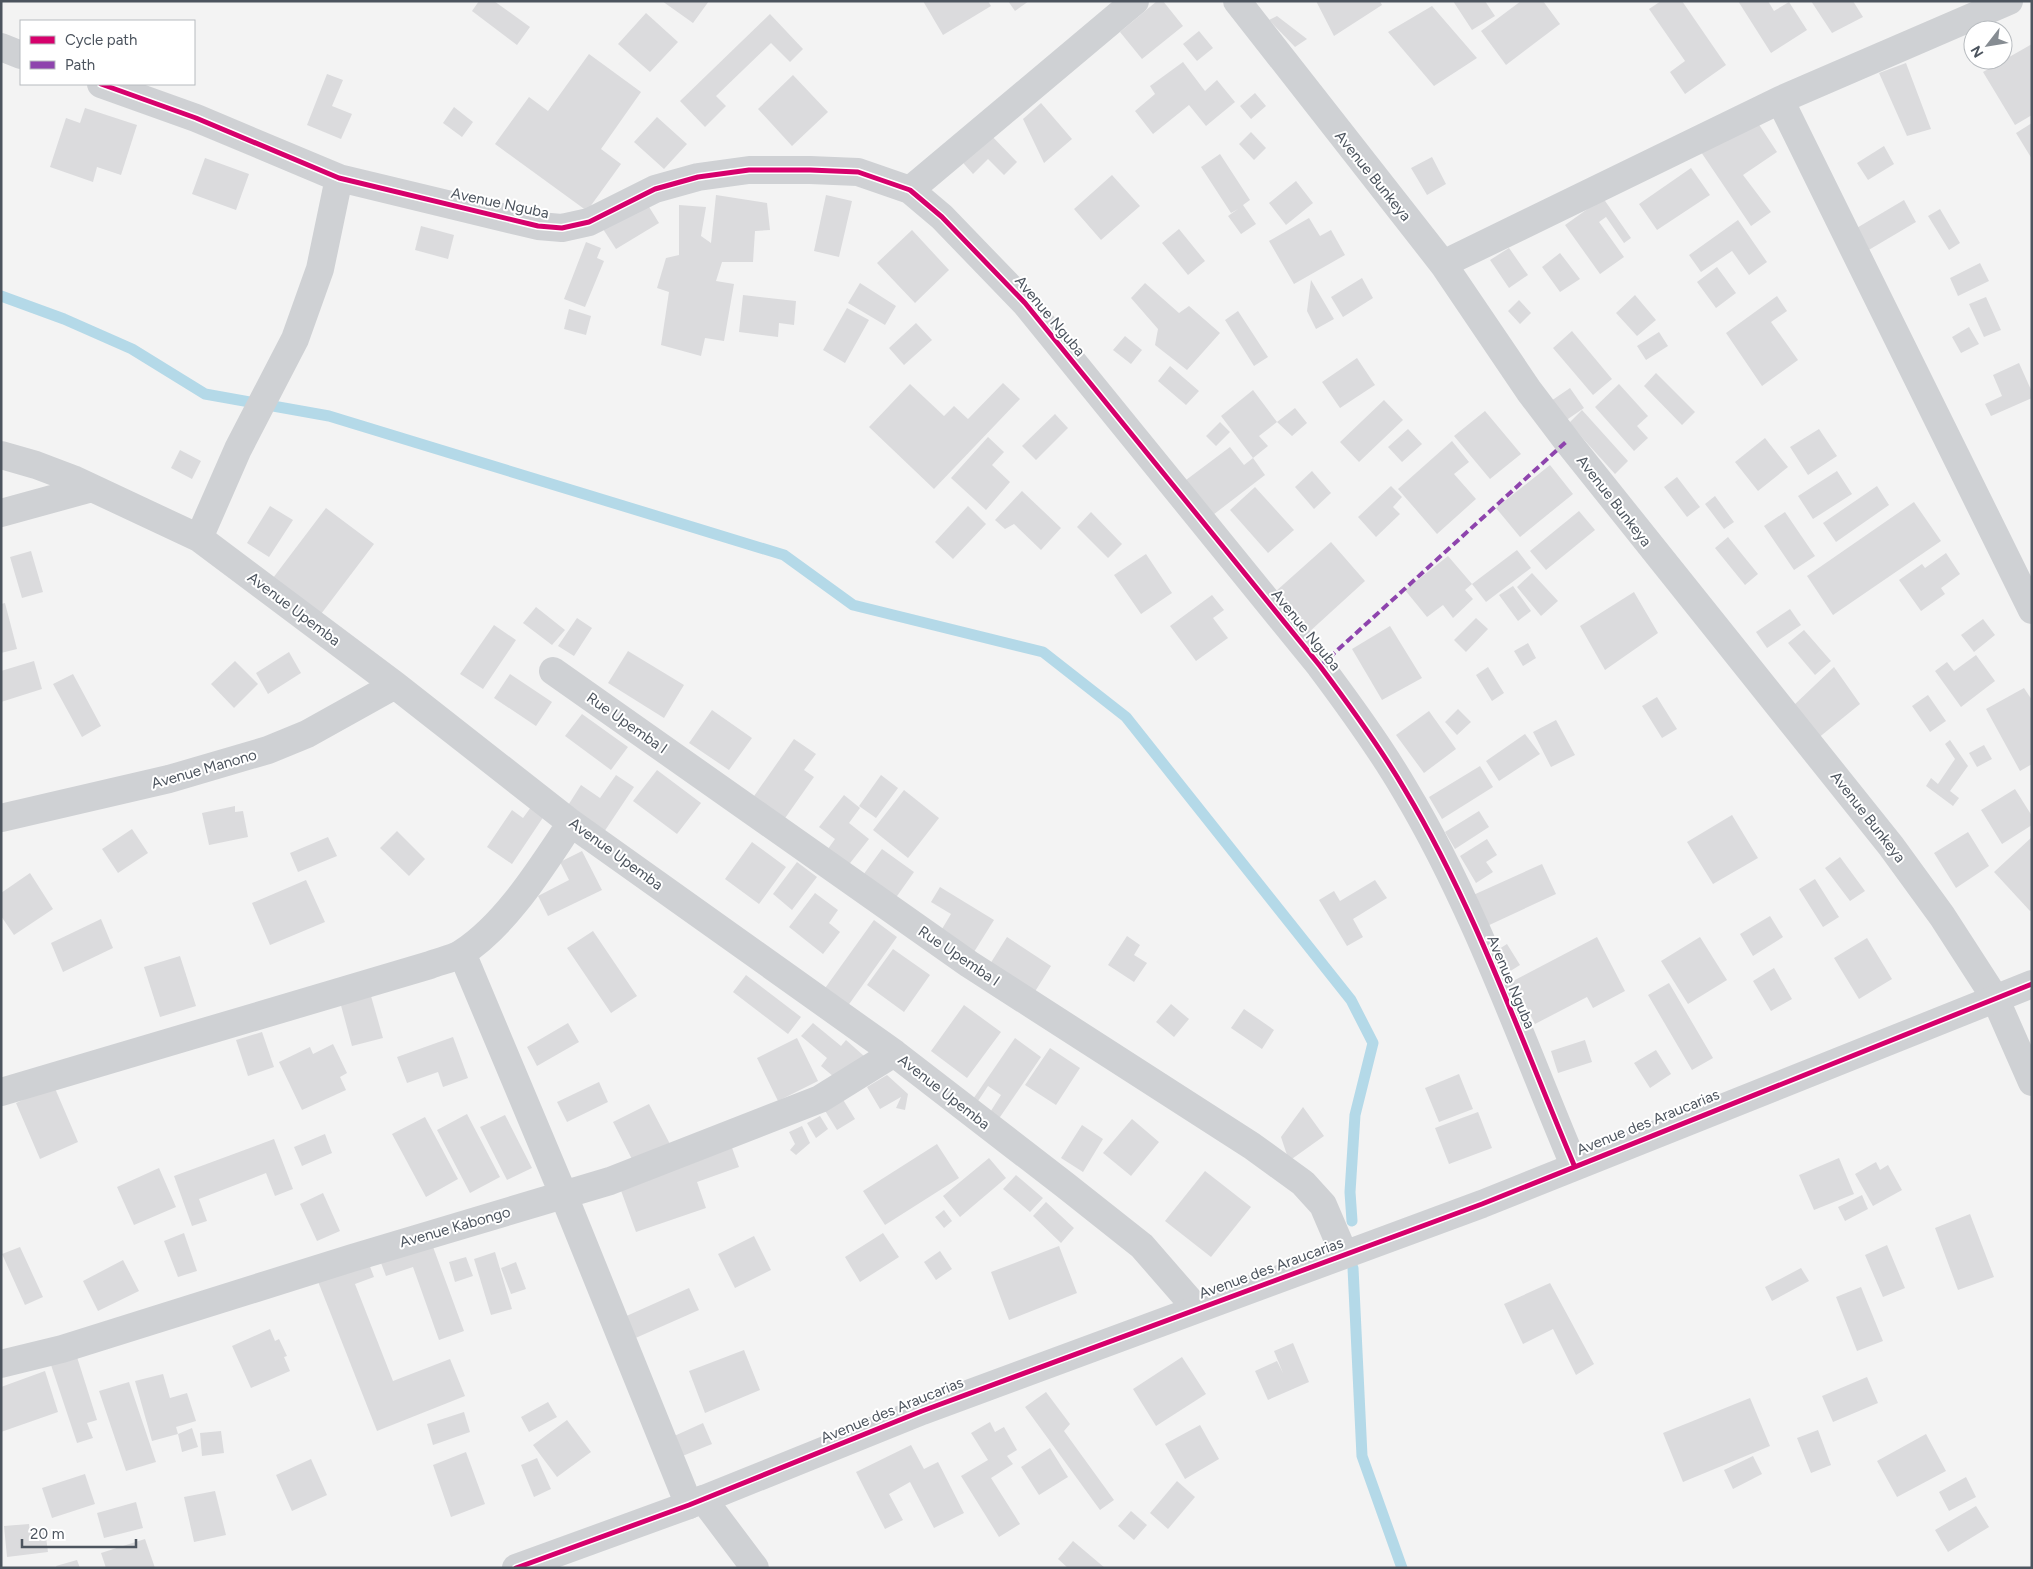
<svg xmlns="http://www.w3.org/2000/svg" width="2033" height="1569" viewBox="0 0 2033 1569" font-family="Figtree,sans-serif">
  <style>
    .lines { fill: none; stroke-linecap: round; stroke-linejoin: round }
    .stream { stroke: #b4d9e8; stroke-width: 11 }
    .building { fill: #dbdbdd }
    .minor { stroke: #cfd1d4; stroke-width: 28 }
    .tertiary { stroke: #cfd1d4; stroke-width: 28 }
    .quiet { stroke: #8e44ad; stroke-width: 4; stroke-dasharray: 8 4; stroke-linecap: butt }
    .cycleway-casing { stroke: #fff; stroke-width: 8 }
    .cycleway { stroke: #d6006c; stroke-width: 5 }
    .labels { text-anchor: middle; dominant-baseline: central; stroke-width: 4; stroke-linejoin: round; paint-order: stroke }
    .street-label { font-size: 15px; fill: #4c545e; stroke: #fff }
  </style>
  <rect width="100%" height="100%" fill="#f3f3f3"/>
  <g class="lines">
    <path class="stream" d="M1,296L64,319L132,349L205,394L329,416L784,555L853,605L1043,652L1126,717L1351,1000L1373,1043L1355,1115L1350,1192L1352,1221
      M1353,1268L1362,1456L1402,1568"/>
  </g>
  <path class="building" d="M479,1H494L530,27L517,45L472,11Z
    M662,1H709L693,23Z
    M923,1H988L991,6L943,35Z
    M1008,1H1029L1015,11Z
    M1157,1H1163L1183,26L1142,59L1120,32Z
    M1316,1H1380L1382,5L1334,36Z
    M1453,1H1485L1495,16L1472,30Z
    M1521,1H1543L1560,24L1506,65L1481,31Z
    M1661,1H1682L1726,65L1685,94L1670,72L1685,61L1649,9Z
    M1738,1H1768L1774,11L1789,2L1807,30L1771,53Z
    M1811,1H1853L1863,17L1832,33Z
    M1432,6L1477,58L1434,86L1388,32Z
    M646,13L678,42L650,72L618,44Z
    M770,14L803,49L790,62L771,43L716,96L726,106L705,127L680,101Z
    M1277,16L1307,39L1295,47L1269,20Z
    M1199,31L1213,48L1197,61L1183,44Z
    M2032,44V115L2015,125L1983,72Z
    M589,54L641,92L601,149L621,164L587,211L495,144L529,97L548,111Z
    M1183,62L1205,91L1217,80L1235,102L1206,126L1189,105L1153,134L1135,111L1155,94L1150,86Z
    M1906,63L1931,129L1907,136L1879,73Z
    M327,74L343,80L332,106L352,114L341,139L307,125Z
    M793,75L828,112L792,146L758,109Z
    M1255,93L1266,106L1251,119L1240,106Z
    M1041,103L1072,139L1044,163L1023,119Z
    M454,107L473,122L462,137L443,123Z
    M85,108L137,125L121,175L97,167L93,182L50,167L66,118L80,123Z
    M657,117L687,144L664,169L634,142Z
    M1754,117L1777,152L1743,175L1771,212L1751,226L1701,152Z
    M2032,123V159L2016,133Z
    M985,129L1017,162L1004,175L988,159L973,174L957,156Z
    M1251,132L1266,148L1254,160L1239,144Z
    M1884,146L1894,164L1868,180L1857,163Z
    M1220,154L1250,200L1243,205L1256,224L1241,234L1228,216L1238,209L1231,213L1201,167Z
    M1432,157L1446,184L1427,195L1411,168Z
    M205,158L249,174L236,210L192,194Z
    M1691,168L1710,195L1657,230L1639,204Z
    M1112,175L1140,206L1101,240L1074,209Z
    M1296,181L1313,203L1286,225L1269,203Z
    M716,195L767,203L770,230L755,231L753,262H722L716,281L734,284L724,341L705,338L701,356L661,345L669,292L657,288L666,258L679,255V205L706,207L701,236L711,243Z
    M826,195L852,201L839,257L814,251Z
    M1603,198L1631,238L1624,243L1606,217L1599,222L1624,257L1600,274L1565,225Z
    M1904,200L1916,222L1867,251L1855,229Z
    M646,202L659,223L616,249L603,229Z
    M1940,209L1960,243L1949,250L1928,216Z
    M1309,218L1320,236L1331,230L1345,255L1294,284L1269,241Z
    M1738,220L1767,262L1749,275L1732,251L1701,272L1689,255Z
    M421,226L454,235L448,259L415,250Z
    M1179,229L1205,261L1188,275L1162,243Z
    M912,230L949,270L915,303L877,263Z
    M586,242L601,248L597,258L604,261L585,307L564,299Z
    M1509,248L1528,275L1509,288L1490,260Z
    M1560,253L1580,279L1560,292L1542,267Z
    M1980,263L1989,281L1958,296L1950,278Z
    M1717,267L1736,293L1716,308L1697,282Z
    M1362,278L1373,298L1343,317L1331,297Z
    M1311,280L1334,319L1316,329L1307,311Z
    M860,283L896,306L885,325L848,303Z
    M1145,283L1179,313L1189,306L1220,333L1187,370L1155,345L1158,329L1131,298Z
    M743,295L796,301L794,325L779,323L778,337L739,332Z
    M1635,295L1656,320L1637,336L1616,313Z
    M1777,296L1787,311L1771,322L1798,360L1762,386L1726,333Z
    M1986,297L2001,330L1984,337L1969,304Z
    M1519,300L1531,313L1520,324L1508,311Z
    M847,308L869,320L845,363L823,350Z
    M569,309L591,316L586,335L564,329Z
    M1238,311L1268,357L1254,366L1225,320Z
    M916,323L932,340L904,365L889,348Z
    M1969,327L1979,344L1961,353L1952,337Z
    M1572,331L1612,379L1593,395L1553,348Z
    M1659,332L1668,346L1646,360L1637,346Z
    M1125,336L1142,350L1131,364L1113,350Z
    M1357,358L1375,385L1340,408L1322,382Z
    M2019,363L2032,392V398L1991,416L1985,404L2002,396L1993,375Z
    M1170,366L1199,391L1186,405L1158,381Z
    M1656,373L1695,412L1682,425L1644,386Z
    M1003,383L1020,399L934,489L869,427L910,384L944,416L954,406L968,419Z
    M1619,384L1648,416L1637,426L1648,438L1634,451L1595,407Z
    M1570,388L1584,408L1565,421L1551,401Z
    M1253,390L1277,422L1259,436L1268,446L1253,458L1221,416Z
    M1384,400L1403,420L1359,462L1340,442Z
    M1295,408L1307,423L1292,436L1277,422Z
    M1582,410L1628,461L1615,474L1569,423Z
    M1485,411L1521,454L1490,479L1454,436Z
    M1055,414L1068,428L1036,460L1022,446Z
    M1220,422L1230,432L1216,446L1206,436Z
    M1408,429L1422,444L1402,462L1388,447Z
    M1819,429L1837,456L1808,475L1790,447Z
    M988,437L1004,452L992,465L1010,482L986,510L951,478Z
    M1765,438L1788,467L1758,491L1735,462Z
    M1452,441L1469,462L1454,474L1476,499L1437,534L1398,489Z
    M1230,447L1244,465L1253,458L1265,475L1209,518L1182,483Z
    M180,450L201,461L192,479L171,468Z
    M1550,465L1573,494L1520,537L1496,508Z
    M1312,471L1331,493L1314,509L1295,487Z
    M1837,471L1852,494L1813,519L1798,496Z
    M1677,477L1700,507L1687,517L1664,487Z
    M1391,486L1402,497L1393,507L1400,514L1376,537L1358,517Z
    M1877,486L1889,505L1836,542L1823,523Z
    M1255,487L1294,530L1268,553L1230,510Z
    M1022,491L1061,528L1041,550L1014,524L1005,529L995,520Z
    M1715,496L1734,522L1724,529L1705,504Z
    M1914,502L1941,541L1833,615L1807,576Z
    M270,506L293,520L269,557L247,543Z
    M968,506L986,524L953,559L935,542Z
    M326,508L374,544L321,614L273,578Z
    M1579,511L1595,530L1546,570L1530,551Z
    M1091,512L1122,544L1108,558L1077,527Z
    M1785,512L1815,556L1794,570L1764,526Z
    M1728,537L1758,574L1745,585L1715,548Z
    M1331,542L1365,581L1308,633L1275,592Z
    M1517,550L1531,568L1486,602L1472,584Z
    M31,551L43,592L22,598L10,557Z
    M1946,553L1960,574L1941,588L1945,594L1921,611L1899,580L1922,564L1925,568Z
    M1146,554L1172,593L1141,614L1114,575Z
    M1448,556L1472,584L1465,590L1473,599L1453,618L1443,605L1427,617L1405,590Z
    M1532,573L1558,601L1541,616L1517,587Z
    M1513,586L1531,611L1518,621L1499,595Z
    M1634,592L1658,633L1605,670L1580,626Z
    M1212,595L1224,610L1213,618L1228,638L1196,661L1170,626Z
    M5,603L17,649L1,653V604Z
    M536,607L565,630L552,645L523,623Z
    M1790,609L1801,625L1767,648L1756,632Z
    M577,618L592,628L574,656L558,646Z
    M1476,618L1488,629L1466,652L1454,640Z
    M1983,619L1995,635L1974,652L1961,635Z
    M494,625L516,640L483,689L460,674Z
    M1390,626L1422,678L1382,700L1352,649Z
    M1804,630L1831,661L1815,675L1788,643Z
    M1528,643L1536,658L1523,666L1514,651Z
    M628,651L684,685L664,718L608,683Z
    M289,652L301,673L268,694L256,673Z
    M1976,655L1995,681L1961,707L1935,671L1947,662L1954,671Z
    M34,661L42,689L1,702V671Z
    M235,661L258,684L234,708L211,684Z
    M1488,667L1504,693L1492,701L1476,675Z
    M1834,667L1860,704L1817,739L1793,706Z
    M73,674L101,726L82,737L53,684Z
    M510,674L552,702L536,726L494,698Z
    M2024,688L2032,700V764L2020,771L1986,709Z
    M1928,695L1946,721L1930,732L1912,706Z
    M1657,697L1677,729L1662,738L1642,706Z
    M1458,709L1471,722L1457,735L1445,722Z
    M712,710L752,738L729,770L689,743Z
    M1429,711L1456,749L1424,773L1396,735Z
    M582,714L628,747L611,770L565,736Z
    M1556,720L1575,755L1551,767L1533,732Z
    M1525,734L1540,754L1499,781L1486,761Z
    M794,739L816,754L804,770L814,777L783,821L752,799Z
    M1950,740L1968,766L1950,791L1959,798L1953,806L1926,786L1931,778L1938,784L1955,759L1945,744Z
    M1984,745L1992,759L1977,767L1969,753Z
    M1480,766L1493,787L1442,819L1429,797Z
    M657,770L701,803L677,834L633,801Z
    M616,775L634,787L604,832L567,807L581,785L600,798Z
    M881,775L898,788L876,818L859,806Z
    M2015,789L2032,816V825L2002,844L1981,810Z
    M904,790L939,818L908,858L873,830Z
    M844,795L860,808L849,823L869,839L843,872L823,856L835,839L819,827Z
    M235,806V812L243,811L248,837L209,845L202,813Z
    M531,807L544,816L512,864L487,847L512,810L523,818Z
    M1479,811L1489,827L1455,849L1445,832Z
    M1732,815L1758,858L1713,884L1687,842Z
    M132,829L148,853L118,873L102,849Z
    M397,831L425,859L409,876L380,848Z
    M1968,832L1989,866L1956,888L1934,853Z
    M328,837L337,856L298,872L290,853Z
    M2032,837V910L2030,911L1994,872Z
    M1487,839L1497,855L1486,862L1493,872L1476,883L1460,856Z
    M752,842L786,867L759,904L725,879Z
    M882,849L914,872L890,906L858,882Z
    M582,851L602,890L548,916L538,896L569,880L560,862Z
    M1840,857L1865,891L1850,901L1825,868Z
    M797,862L817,877L792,910L773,894Z
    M1542,864L1556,894L1485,927L1471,896Z
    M30,873L53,909L14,935L1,916V893Z
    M1815,879L1839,917L1823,927L1799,889Z
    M306,880L325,922L270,945L252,903Z
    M1375,880L1387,898L1353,919L1363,937L1347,946L1319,900L1334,891L1340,901Z
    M940,887L994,920L969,960L936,939L951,914L931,902Z
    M815,893L838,910L829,923L840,932L823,954L789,927Z
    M1770,916L1783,937L1753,956L1740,934Z
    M101,919L113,948L63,972L51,943Z
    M874,920L897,937L847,1007L818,998Z
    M593,931L637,996L611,1013L567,948Z
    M1127,936L1140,945L1134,955L1147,963L1134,982L1108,965Z
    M1007,937L1051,966L1029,1001L985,972Z
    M1597,937L1625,991L1593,1008L1587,997L1535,1024L1513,981Z
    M1700,937L1727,980L1688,1004L1661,961Z
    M1867,938L1892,979L1859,999L1834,958Z
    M1507,944L1520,965L1504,975L1491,954Z
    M893,949L930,975L904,1012L867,985Z
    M180,956L196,1006L160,1017L144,967Z
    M1774,968L1792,999L1771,1011L1753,981Z
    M746,975L801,1017L788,1034L733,992Z
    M1669,983L1713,1058L1692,1070L1648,995Z
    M369,989L383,1038L352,1046L339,998Z
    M1171,1004L1189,1019L1174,1037L1156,1022Z
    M964,1005L1001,1032L967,1078L931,1051Z
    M1244,1009L1274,1030L1262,1049L1231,1028Z
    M568,1023L579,1042L537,1066L527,1047Z
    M813,1023L841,1046L846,1040L864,1056L841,1083L821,1066L827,1058L801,1036Z
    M262,1032L274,1067L248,1076L236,1040Z
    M453,1037L468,1078L443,1087L438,1072L407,1083L397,1057Z
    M797,1038L818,1081L778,1101L757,1058Z
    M1015,1038L1041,1057L998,1120L989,1114L1001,1095L988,1086L978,1101L971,1102Z
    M1585,1040L1592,1062L1558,1073L1551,1051Z
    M333,1044L347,1073L340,1077L346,1090L302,1110L279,1062L310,1047L313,1054Z
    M1050,1048L1080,1068L1056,1105L1025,1085Z
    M1656,1050L1671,1074L1650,1088L1634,1063Z
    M1459,1074L1473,1109L1439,1122L1425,1088Z
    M887,1075L908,1094L905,1110L896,1108L901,1097L880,1109L867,1087Z
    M599,1082L608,1102L567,1122L557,1102Z
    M54,1086L78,1142L40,1159L16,1103Z
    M842,1098L855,1119L837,1130L824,1109Z
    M649,1104L671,1146L635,1165L613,1122Z
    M1303,1107L1324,1136L1289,1161L1281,1137Z
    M1478,1112L1492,1148L1449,1164L1435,1128Z
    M467,1114L500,1177L470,1193L437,1130Z
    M505,1115L532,1168L507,1180L480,1127Z
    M820,1116L828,1129L816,1138L807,1123Z
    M425,1117L458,1179L426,1197L392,1134Z
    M1132,1119L1159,1142L1131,1176L1103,1153Z
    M1082,1125L1103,1139L1083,1172L1061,1158Z
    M802,1126L810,1143L796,1155L790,1150L795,1144L789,1132Z
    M325,1134L332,1153L302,1166L294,1147Z
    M274,1139L293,1189L275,1196L266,1173L199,1199L207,1221L192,1226L174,1176Z
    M937,1144L959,1178L885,1225L863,1191Z
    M731,1145L739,1167L697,1182L706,1208L636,1232L619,1185Z
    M989,1158L1006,1178L960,1217L943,1196Z
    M1839,1158L1854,1194L1814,1210L1799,1175Z
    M1876,1162L1880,1170L1888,1165L1902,1190L1873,1206L1855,1174Z
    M159,1168L176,1207L134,1225L117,1187Z
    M1205,1171L1251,1207L1211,1257L1165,1221Z
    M1016,1175L1043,1198L1030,1212L1003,1189Z
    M323,1193L340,1231L317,1241L300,1204Z
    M1862,1195L1868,1209L1845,1221L1838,1207Z
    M1046,1202L1074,1228L1061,1243L1033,1216Z
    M944,1210L952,1221L944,1228L935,1217Z
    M1970,1214L1994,1277L1958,1290L1935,1228Z
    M184,1233L197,1271L178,1277L164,1241Z
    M883,1233L899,1257L860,1282L845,1257Z
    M429,1236L464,1331L439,1340L413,1267L386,1276L378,1255Z
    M754,1236L771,1270L735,1288L718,1254Z
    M1887,1245L1905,1288L1883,1297L1865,1255Z
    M1059,1246L1077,1293L1009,1320L991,1272Z
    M20,1247L43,1297L25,1305L2,1254Z
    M940,1251L952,1269L936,1280L924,1262Z
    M495,1252L512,1309L491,1315L474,1259Z
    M466,1257L473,1276L455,1282L449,1262Z
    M367,1259L374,1277L355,1284L393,1381L450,1359L465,1396L377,1431L317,1279Z
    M123,1260L139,1291L98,1311L83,1281Z
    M516,1262L526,1289L511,1294L501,1268Z
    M1801,1268L1809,1281L1772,1301L1765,1287Z
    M1550,1283L1594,1364L1576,1375L1553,1329L1523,1344L1504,1304Z
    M1861,1287L1883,1341L1857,1351L1836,1297Z
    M689,1288L699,1310L631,1340L622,1318Z
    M270,1329L275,1341L279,1339L287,1356L284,1357L290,1371L251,1388L232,1346Z
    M1293,1343L1309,1382L1268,1400L1255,1371L1277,1361L1283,1373L1274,1351Z
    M744,1350L760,1390L705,1413L689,1371Z
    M77,1357L97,1420L87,1423L93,1438L77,1443L51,1365Z
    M1182,1357L1206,1394L1156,1426L1133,1389Z
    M45,1371L58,1412L1,1432V1387Z
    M163,1374L170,1398L187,1393L196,1421L176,1427L178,1434L152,1441L135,1381Z
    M1867,1377L1878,1403L1833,1422L1822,1396Z
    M129,1382L156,1462L126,1471L99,1391Z
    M1046,1392L1070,1424L1064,1431L1114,1500L1100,1510L1025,1407Z
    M1750,1398L1770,1446L1683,1482L1663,1433Z
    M548,1402L557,1417L529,1432L521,1417Z
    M464,1412L470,1432L433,1445L427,1424Z
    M567,1420L591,1452L557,1477L533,1445Z
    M990,1422L995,1432L1004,1427L1017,1450L1007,1456L1013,1464L991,1478L1020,1524L999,1537L961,1476L988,1460L971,1433Z
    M703,1423L712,1444L680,1457L672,1437Z
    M1200,1425L1219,1459L1185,1479L1165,1444Z
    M192,1428L198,1447L182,1452L178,1434Z
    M1818,1430L1831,1465L1811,1473L1797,1438Z
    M221,1431L224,1453L202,1456L200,1433Z
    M1926,1434L1946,1471L1897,1497L1877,1461Z
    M911,1445L924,1469L938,1462L964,1513L934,1528L910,1482L889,1494L903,1520L885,1529L856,1472Z
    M1050,1448L1068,1477L1039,1495L1021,1467Z
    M466,1452L485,1504L451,1517L433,1465Z
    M1753,1456L1762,1474L1733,1489L1724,1470Z
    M537,1458L551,1489L534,1497L521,1465Z
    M311,1459L327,1495L292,1511L276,1475Z
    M85,1474L95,1504L52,1518L42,1488Z
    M1966,1477L1976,1497L1949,1511L1939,1492Z
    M1177,1481L1195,1497L1168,1529L1150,1513Z
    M215,1491L226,1535L194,1542L184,1497Z
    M136,1502L143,1528L104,1538L97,1513Z
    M1976,1506L1989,1527L1948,1552L1935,1530Z
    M1131,1511L1147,1525L1134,1540L1118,1526Z
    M29,1524L30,1532L45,1530L48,1552L7,1557L4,1526Z
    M145,1539L155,1568H106L101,1553Z
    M1073,1541L1105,1568H1068L1058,1559Z
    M77,1560L80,1568H57L56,1566Z"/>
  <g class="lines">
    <path class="minor" d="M1237,1L1443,264L1529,391L1567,441L1891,846L1942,916L1995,998L2032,1082
      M1,47L21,55
      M101,84L196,118L339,178L538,226L562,228L589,222L655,189L698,177L749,170H810L858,172L910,190L942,217L1025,303L1320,666C1350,706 1380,747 1405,790C1474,905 1522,1042 1574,1165
      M1780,100L2032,610
      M910,190L1135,1
      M1443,264L1780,100L2009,1
      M1,455L36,465L73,479L199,538L395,685L571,823L894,1053L1065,1185L1142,1246L1196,1308
      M1,513L92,488
      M199,538L238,449L295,339L320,269L339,178
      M553,671L969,964L1252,1146L1303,1183L1323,1205L1344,1254
      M1,818L169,779L268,750L307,734L395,685
      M462,953L564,1196L689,1505
      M1,1092L430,965C440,961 453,959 462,953C507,924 542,866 571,823
      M1,1364L62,1349L352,1258L610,1181L820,1099L894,1053
      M703,1499L755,1568"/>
    <path class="tertiary" d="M516,1568L689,1505L922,1411L1482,1204L2032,984"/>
    <path class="quiet" d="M1320,666L1567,441"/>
    <defs>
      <path id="cycleway" d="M101,84L196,118L339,178L538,226L562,228L589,222L655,189L698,177L749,170H810L858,172L910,190L942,217L1025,303L1320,666C1350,706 1380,747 1405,790C1474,905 1522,1042 1574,1165
        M516,1568L689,1505L922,1411L1482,1204L2032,984"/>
    </defs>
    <use href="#cycleway" class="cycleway-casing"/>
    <use href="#cycleway" class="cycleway"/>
  </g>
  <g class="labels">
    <g class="street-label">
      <text transform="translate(1373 176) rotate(51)">Avenue Bunkeya</text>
      <text transform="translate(500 203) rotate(12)">Avenue Nguba</text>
      <text transform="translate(1050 316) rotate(50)">Avenue Nguba</text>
      <text transform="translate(1614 501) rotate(52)">Avenue Bunkeya</text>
      <text transform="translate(294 609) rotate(37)">Avenue Upemba</text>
      <text transform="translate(1306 630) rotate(51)">Avenue Nguba</text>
      <text transform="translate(627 723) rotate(35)">Rue Upemba I</text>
      <text transform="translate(204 769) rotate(-16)">Avenue Manono</text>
      <text transform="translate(1868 817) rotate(52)">Avenue Bunkeya</text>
      <text transform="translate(616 854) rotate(36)">Avenue Upemba</text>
      <text transform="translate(959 956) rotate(34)">Rue Upemba I</text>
      <text transform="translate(1511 982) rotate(67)">Avenue Nguba</text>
      <text transform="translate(944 1092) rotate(38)">Avenue Upemba</text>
      <text transform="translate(1648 1122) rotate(-22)">Avenue des Araucarias</text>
      <text transform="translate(455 1227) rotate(-16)">Avenue Kabongo</text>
      <text transform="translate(1271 1268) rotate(-20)">Avenue des Araucarias</text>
      <text transform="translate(892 1410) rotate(-22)">Avenue des Araucarias</text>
    </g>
  </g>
  <rect width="2033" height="1569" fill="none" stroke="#4c545e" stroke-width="5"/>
  <rect x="20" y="20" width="175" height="65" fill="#ffffff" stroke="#b7bbbf"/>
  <rect x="30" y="36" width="25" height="8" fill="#d6006c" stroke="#b7bbbf"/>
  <text x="65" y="45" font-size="15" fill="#4c545e">Cycle path</text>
  <rect x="30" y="61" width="25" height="8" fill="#8e44ad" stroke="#b7bbbf"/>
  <text x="65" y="70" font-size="15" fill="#4c545e">Path</text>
  <g transform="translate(1988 45) rotate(239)"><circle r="24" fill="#ffffff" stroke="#b7bbbf"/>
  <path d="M0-4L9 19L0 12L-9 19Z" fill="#868c92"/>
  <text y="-8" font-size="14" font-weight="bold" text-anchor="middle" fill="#4c545e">N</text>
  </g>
  <path d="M22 1539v8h114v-8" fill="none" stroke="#4c545e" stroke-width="2.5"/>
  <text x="30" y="1539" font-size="15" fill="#4c545e" stroke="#ffffff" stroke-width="4" paint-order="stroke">20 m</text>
</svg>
